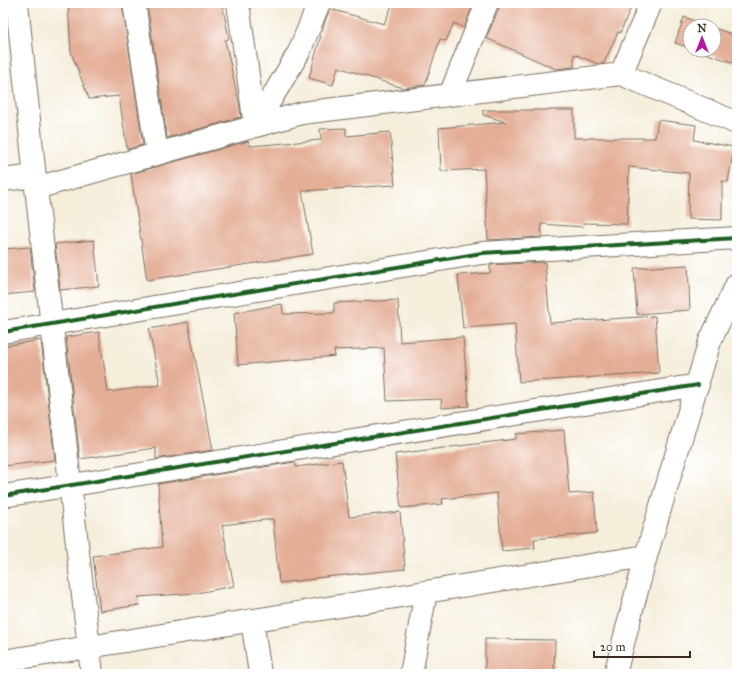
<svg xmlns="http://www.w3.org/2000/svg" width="740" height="677" viewBox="0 0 740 677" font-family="'IM FELL Great Primer',serif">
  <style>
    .building { fill: #e4ae96 }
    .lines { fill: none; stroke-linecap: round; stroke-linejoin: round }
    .minor-casing { stroke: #7c6f60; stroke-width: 24 }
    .tertiary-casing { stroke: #7c6f60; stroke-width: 24 }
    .minor { stroke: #fff; stroke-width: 22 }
    .tertiary { stroke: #fff; stroke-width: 22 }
    .cycleway-casing { stroke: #fff; stroke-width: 6 }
    .cycleway { stroke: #1b5e20; stroke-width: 4 }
  </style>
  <rect width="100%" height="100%" fill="#fff"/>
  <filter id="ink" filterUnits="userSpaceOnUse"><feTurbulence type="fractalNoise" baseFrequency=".025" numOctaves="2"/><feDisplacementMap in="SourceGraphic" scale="8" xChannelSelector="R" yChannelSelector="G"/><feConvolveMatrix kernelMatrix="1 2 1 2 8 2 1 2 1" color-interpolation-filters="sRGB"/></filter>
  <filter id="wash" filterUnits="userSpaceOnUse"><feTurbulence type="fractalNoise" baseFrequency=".012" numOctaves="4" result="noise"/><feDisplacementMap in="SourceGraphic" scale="16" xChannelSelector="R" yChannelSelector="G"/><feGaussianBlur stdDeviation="0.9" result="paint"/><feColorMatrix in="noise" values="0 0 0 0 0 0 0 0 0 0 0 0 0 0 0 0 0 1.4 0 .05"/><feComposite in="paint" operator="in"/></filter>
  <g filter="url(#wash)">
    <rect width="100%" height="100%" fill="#f5eedb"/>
    <g id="blocks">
      <path class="building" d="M68,3H122L143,145L127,149L119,96L89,99L71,52Z
        M147,3H222L229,39L225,40L239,103L241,117L167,138Z
        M393,3H474L464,28L454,23L446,41L440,39L425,85L403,88L338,67L333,85L309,78L325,21L330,9L384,24Z
        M499,3H633L620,33L618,32L604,63L598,64L574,54V67L556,69L486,38L499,8Z
        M684,17L709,26H690V48L675,43Z
        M714,28L737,36V64L696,50H714Z
        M483,110H574V138H655L658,120L696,125L694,140L734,147L728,182L722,181V220L688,219L689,173L629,167L627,224L584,223L583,227L541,224L542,237L488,240L484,169L441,171L439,128L506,122L483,115Z
        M346,128V136L390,132L395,185L302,191L313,254L147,280L131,174L248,141L251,146L321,140L320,129Z
        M94,240L99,286L60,290L55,244Z
        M30,247L35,292L3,295V249Z
        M545,262L550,323L655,316L659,373L519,382L515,324L463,328L458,275L490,273V265Z
        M688,265L690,310L637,314L634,268Z
        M398,300L400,342L463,337L469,406L442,408L441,399L387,401L384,348L334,350L335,356L238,365L234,313L282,304L283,314L334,313V303Z
        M188,322L213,450L156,459V448L80,459L66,337L99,332L108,392L160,385L149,329Z
        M41,340L55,460L3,466V346Z
        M564,430L569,494L594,492L597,533L534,539L535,548L502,551L497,493L442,499L443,504L401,508L395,454L516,439V434Z
        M342,461L349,517L400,512L405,569L315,578V579L279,583L273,519L222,525L234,586L197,593L138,597L140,605L100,611L93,556L162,547L158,484L295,462L296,467Z
        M485,639L555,640L554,674H485Z"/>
    </g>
  </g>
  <g filter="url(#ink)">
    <use href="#blocks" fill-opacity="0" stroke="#7c6f60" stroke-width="1"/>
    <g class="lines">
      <defs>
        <path id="minor" d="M17,3L36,188L92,674
          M134,3L157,154
          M238,3L255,126
          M651,3L621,74L737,123
          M450,95L487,3
          M255,126L299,52L319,3
          M3,180L35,176
          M36,188L302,113L621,74
          M3,332L482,253L737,238
          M3,496L698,385
          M252,620L260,674
          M3,661L646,556
          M411,674L426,592"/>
        <path id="tertiary" d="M615,674L646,556L710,341L737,284"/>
      </defs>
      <use href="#minor" class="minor-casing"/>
      <use href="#tertiary" class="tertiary-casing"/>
      <use href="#minor" class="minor"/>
      <use href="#tertiary" class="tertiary"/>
      <defs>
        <path id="cycleway" d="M3,332L482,253L737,238
          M3,496L698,385"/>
      </defs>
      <use href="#cycleway" class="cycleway-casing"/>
      <use href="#cycleway" class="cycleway"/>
    </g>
  </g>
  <rect width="740" height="677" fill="none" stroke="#fff" stroke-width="16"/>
  <g transform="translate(702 38)"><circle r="19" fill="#ffffff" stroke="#b1aaa5"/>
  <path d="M0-3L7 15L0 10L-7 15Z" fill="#b5179e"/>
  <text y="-6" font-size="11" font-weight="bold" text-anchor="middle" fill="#3b2a1e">N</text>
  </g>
  <path d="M594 651v6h96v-6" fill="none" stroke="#3b2a1e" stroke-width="2"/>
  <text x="600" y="651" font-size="12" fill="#3b2a1e" stroke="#ffffff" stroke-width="3" paint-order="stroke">20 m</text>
</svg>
